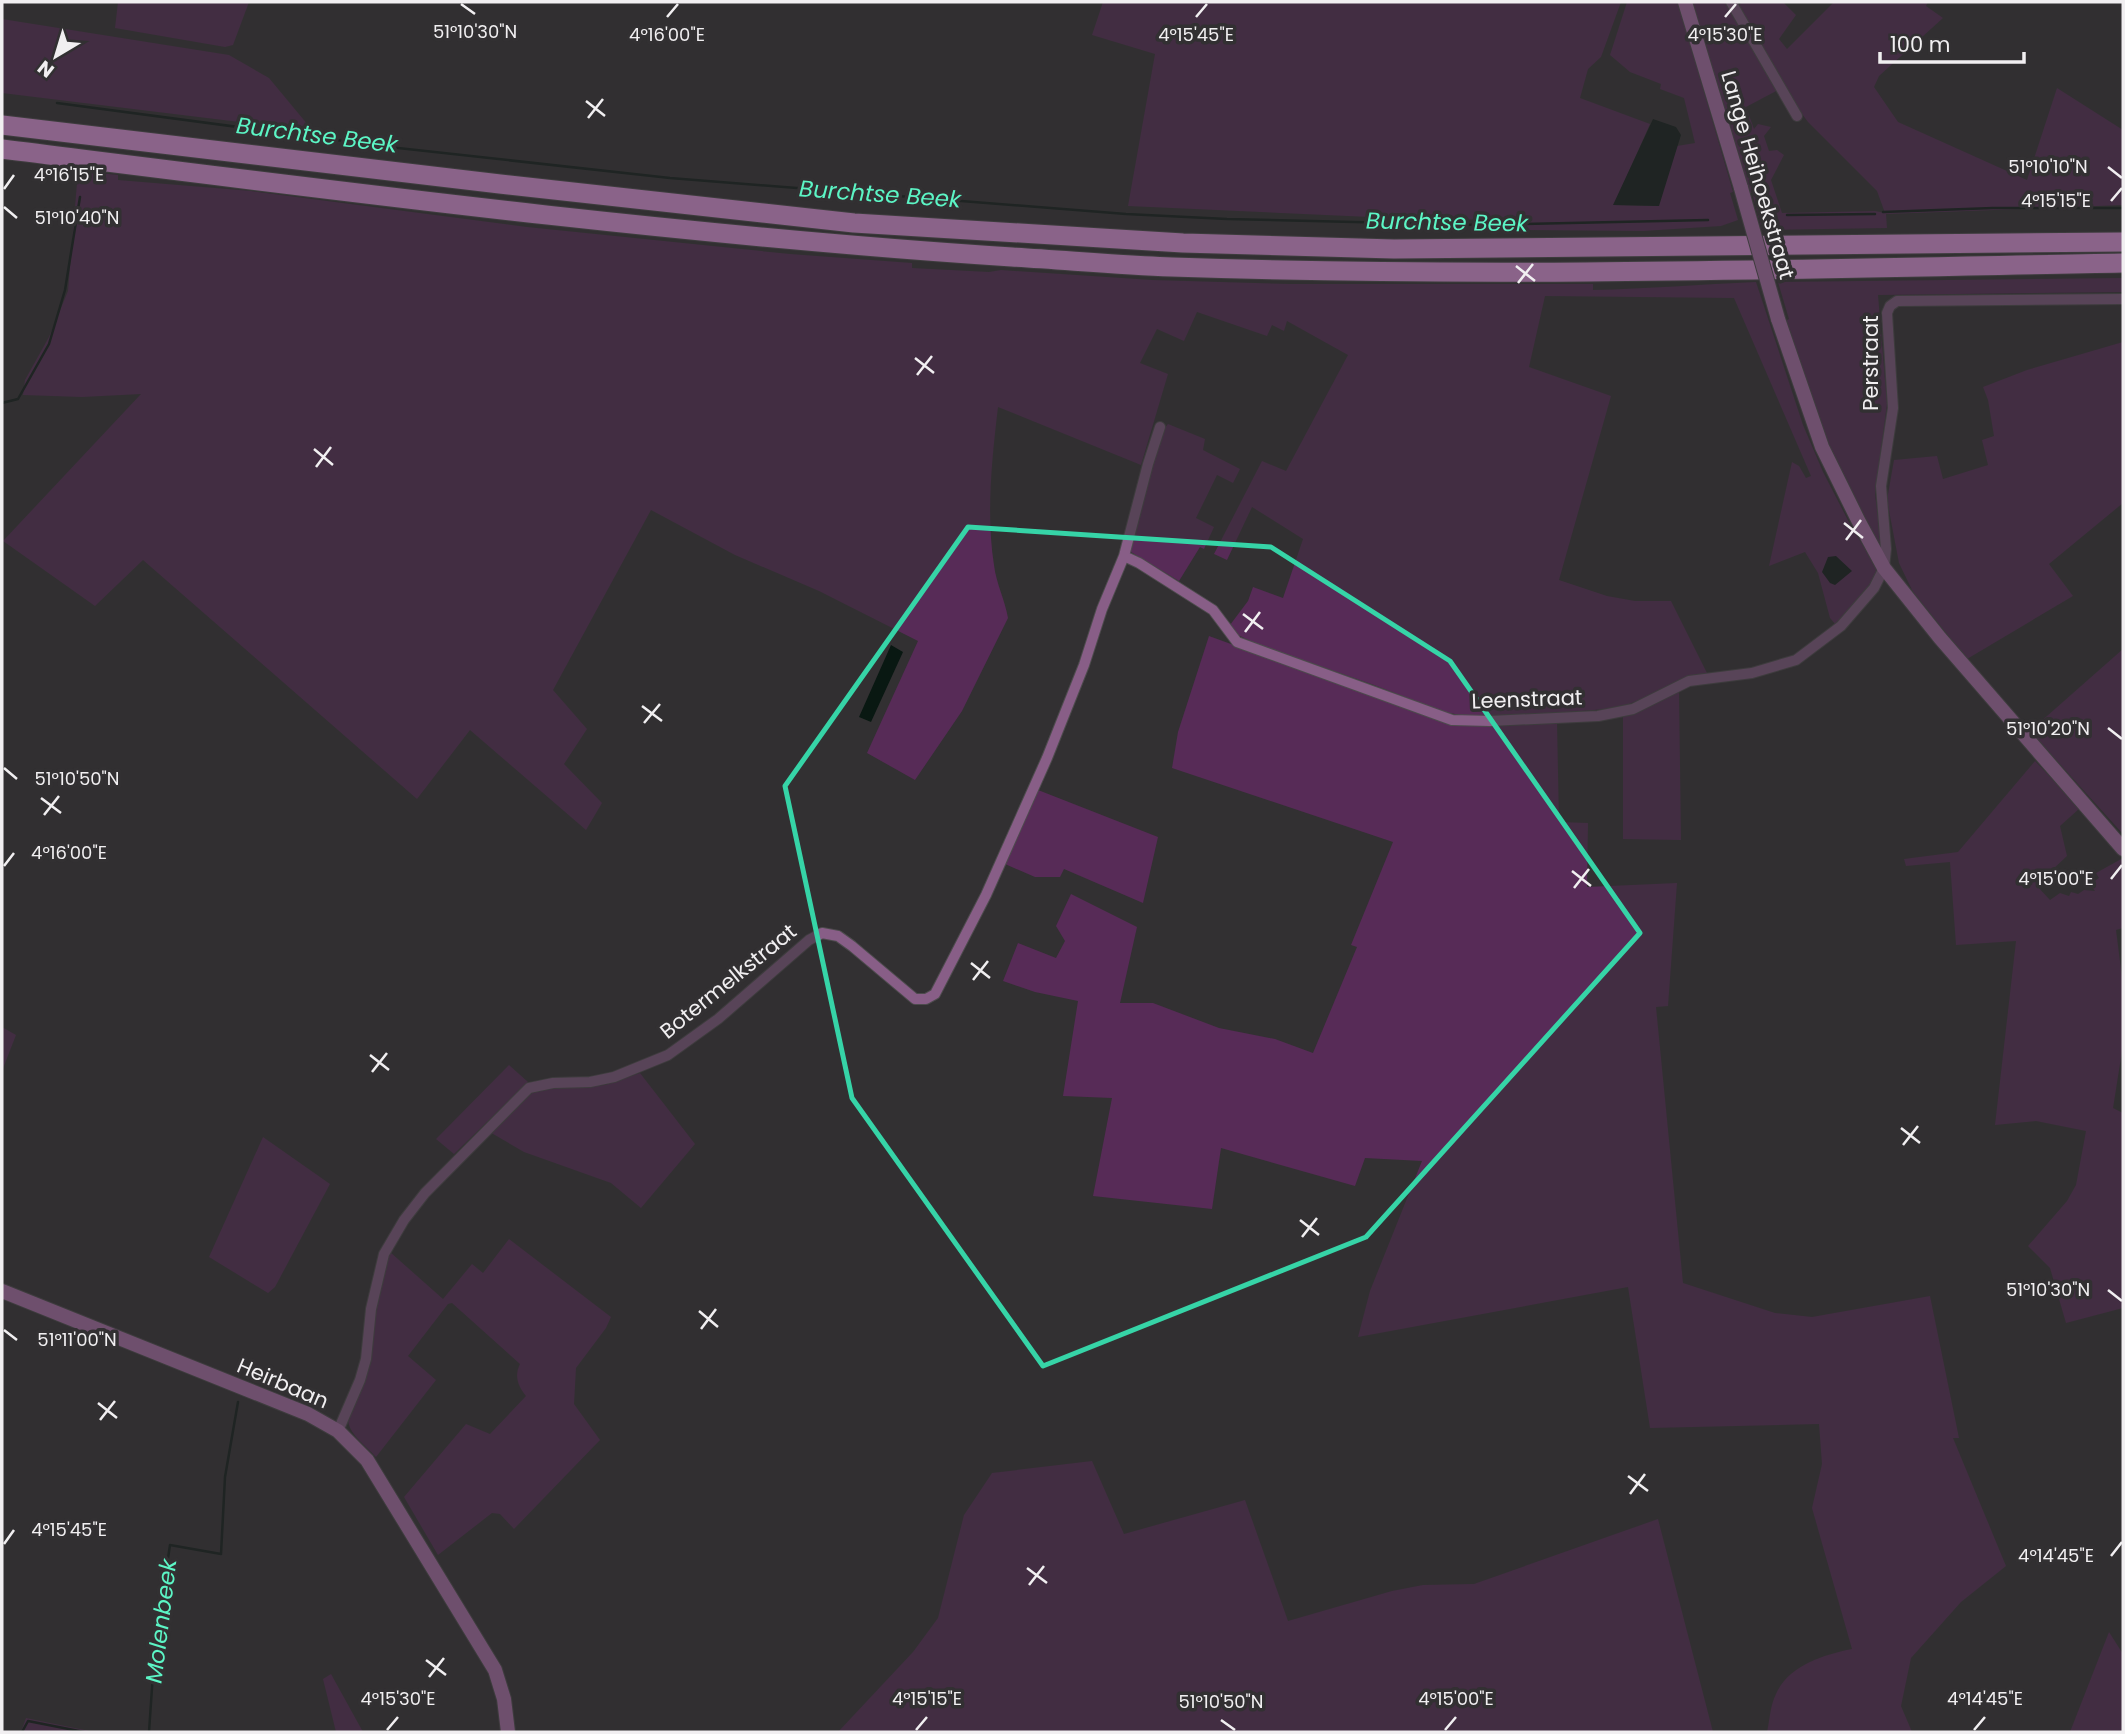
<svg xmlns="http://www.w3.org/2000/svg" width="2125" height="1734" viewBox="0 0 2125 1734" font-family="Poppins,sans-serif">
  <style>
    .green { fill: #572b57 }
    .water { fill: #091812 }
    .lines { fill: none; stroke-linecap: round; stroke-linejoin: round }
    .stream { stroke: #091812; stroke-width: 2.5 }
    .street-casing { stroke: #4d4b4d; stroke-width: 12 }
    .secondary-casing { stroke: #4d4b4d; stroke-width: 16 }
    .highway-casing { stroke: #4d4b4d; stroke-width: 21 }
    .street { stroke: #885e87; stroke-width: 10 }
    .secondary { stroke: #b976b7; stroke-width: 14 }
    .highway { stroke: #f6a3f3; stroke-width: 19 }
    .secondary-bridge-casing { stroke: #4d4b4d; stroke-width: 16; stroke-linecap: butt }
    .secondary-bridge { stroke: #b976b7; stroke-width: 14 }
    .marked { fill: none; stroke: #36d4a7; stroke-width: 5; stroke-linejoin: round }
    .ticks { fill: none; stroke: #f1eff1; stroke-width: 2.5 }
    .labels { text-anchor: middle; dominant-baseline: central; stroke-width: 7; stroke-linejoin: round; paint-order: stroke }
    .street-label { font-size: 21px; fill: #f1eff1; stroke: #323032 }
    .water-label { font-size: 23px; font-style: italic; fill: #5cf5c5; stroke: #323032 }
    .ticks-label { font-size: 18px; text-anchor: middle; fill: #f1eff1; stroke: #323032; stroke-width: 7; stroke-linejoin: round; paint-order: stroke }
  </style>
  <rect width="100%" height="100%" fill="#323032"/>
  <path class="green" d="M118,2H249L233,45L225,47L115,28Z
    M1103,2H1621L1601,57L1588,69L1580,98L1650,124L1614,205L1658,206L1677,146L1695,143L1684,98L1660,89L1661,84L1630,72L1610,55L1627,2H1678L1733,192L1730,193L1738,220L1721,226L1643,231L1508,230L1506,219L1437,220L1128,206L1155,54L1092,35Z
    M1692,2H1727L1778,90L1746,107L1754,129L1758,124L1771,127L1764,136L1769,151L1777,150L1784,155L1771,180L1782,213L1875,211L1885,213L1877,191L1808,122L1791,99L1738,6L1742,2H1783L1796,15L1779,39L1787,49L1834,2H1928L1926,6L1943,18L1879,76L1874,87L1898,122L2027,180L2057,88L2123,130V205L1886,214L1887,228L1762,230L1752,193H1748Z
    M2,19L229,55L269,78L313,131L2,93Z
    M78,171L118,175V180L251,191L527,227L790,254L912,263V268L989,272L1001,270L1152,280L1289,284H1593V290C1647,289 1702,284 1756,282L1803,425L1823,472L1852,528L1879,571L1858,604L1836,625L1830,618L1818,573L1805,552L1769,566L1792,462L1799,466L1806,478L1811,476L1734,298L1545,296L1529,367L1611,396L1559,580L1607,596L1635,601H1671L1708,675L1618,708L1545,714L1466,716L1444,712L1374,685L1257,644L1238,635L1230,625L1248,601L1253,587L1283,598L1303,539L1252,507L1227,560L1214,554L1262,461L1286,471L1348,355L1287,321L1284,331L1272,325L1267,336L1197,312L1184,341L1157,329L1140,363L1168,374L1141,465L998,407C992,458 986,514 994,565C996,583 1005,600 1008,618L962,711L915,780L867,753L918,641L819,591L735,555L651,510L553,690L587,729L564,764L602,803L586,830L470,730L417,799L143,560L95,606L3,541L141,394L82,397L23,395L25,380L49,337L68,291Z
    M2123,278V292L1878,295L1887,404L1875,494L1881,541L1878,544L1836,465L1822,429L1785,321L1789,319L1778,282Z
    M2123,342V503L2049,564L2073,596L1967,659L1913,592L1899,563L1887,500L1894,460L1937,456L1943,479L1988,465L1982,440L1994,436L1988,400L1983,387L2027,370Z
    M1168,424L1205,439L1203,450L1240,469L1233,483L1217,475L1196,518L1214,527L1204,549L1200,547L1179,581L1131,552L1129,546L1163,430Z
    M1209,636L1450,724L1557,722L1559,822L1588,823L1587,887L1677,883L1668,1006L1656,1007L1683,1283L1775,1313L1812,1317L1930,1296L1959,1438H1953L2006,1566L1961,1602L1911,1658L1901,1706L1912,1732H1767C1770,1719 1770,1706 1776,1694C1789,1665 1823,1655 1852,1649L1812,1508L1822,1464L1819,1424L1650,1428L1628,1287L1358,1337L1370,1291L1422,1161L1365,1158L1355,1186L1221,1148L1212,1209L1093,1196L1112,1098L1063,1096L1078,1001L1035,992L1003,981L1018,943L1056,958L1065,941L1056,926L1071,894L1137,927L1120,1003H1153L1219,1028L1275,1039L1313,1053L1357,947L1351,945L1393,842L1172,768L1178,732Z
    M2123,649V834L2030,731Z
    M1679,691L1681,840L1623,839V717L1655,704Z
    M2035,761L2080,808L2060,826L2067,856L2036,885L2050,900L2060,893L2069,896L2071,892L2078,894L2084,890L2095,891L2090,884L2099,878L2096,873L2123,858V928L2116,930L2123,985V1045L2113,1108L2123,1113V1308L2066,1323L2050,1268L2028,1246L2067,1201L2076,1185L2086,1131L2036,1121L1995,1125L2016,941L1956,945L1950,862L1906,866L1904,859L1958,852Z
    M1038,790L1158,837L1143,903L1064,869L1060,877H1035L1005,864Z
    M2,1027L16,1035L2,1071Z
    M509,1065L528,1082L454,1154L436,1139Z
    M640,1073L695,1144L641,1208L611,1183L524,1152L488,1131L530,1094L543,1089L605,1085Z
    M263,1137L330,1184L275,1287L268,1293L209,1257Z
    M509,1239L611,1317L606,1328L576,1368L574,1404L600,1440L514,1529L500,1514L492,1513L438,1555L404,1497L466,1424L490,1434L526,1396C518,1386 514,1376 520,1364L452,1303L448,1304L408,1356L436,1380L376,1457C366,1446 350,1435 348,1421L375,1301L390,1252L443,1299L472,1264L483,1273Z
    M1092,1461L1124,1534L1245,1500L1288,1621L1392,1591L1423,1585L1474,1584L1658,1519L1713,1732H838L913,1652L938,1618L964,1515L992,1473Z
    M2109,1632L2123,1654V1732H2070Z
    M331,1674L363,1732H336L323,1679Z
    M26,1718L94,1732H21Z"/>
  <path class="water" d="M1653,119L1676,127L1681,135L1659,206L1613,205Z
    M1836,556L1852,571L1835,585L1830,583L1822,572L1828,557Z
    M891,645L903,652L871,722L859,717Z"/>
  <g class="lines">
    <path class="stream" d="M57,103L389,147L670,178L1126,214L1227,219L1481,225L1708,220
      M1883,212L1993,208H2123
      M1787,215L1875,214
      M2,403L18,399L49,344L65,290L80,197
      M22,1732L28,1721L84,1732
      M149,1732L155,1644L170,1545L221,1554L225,1477L238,1402"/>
    <defs>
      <path id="street" d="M1731,2L1797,116
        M1124,556L1139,563L1213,610L1237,642L1452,720L1490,721L1598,716L1633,709L1689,681L1752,673L1796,660L1841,626L1874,588L1884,568L1886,549L1881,486L1893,408L1887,313L1890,306L1897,301L2123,299
        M338,1431L360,1380L366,1359L371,1309L384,1254L404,1220L425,1193L529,1088L553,1083L590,1082L614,1077L668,1055L718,1019L809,940L822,933L838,936L852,946L915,999H926L935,994L986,895L1047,758L1084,665L1102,609L1124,556L1148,464L1160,427"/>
      <path id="secondary" d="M1685,2L1741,188
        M1778,319L1822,447L1858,520L1884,568L1940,638L2123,849
        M2,1291L308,1414L338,1431L367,1460L495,1670L504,1699L508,1732"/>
      <path id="highway" d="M2,125L500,184L854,223L1183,243L1394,249L2123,242
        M2,149C338,191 674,235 1012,257C1065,260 1118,265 1172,267C1489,278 1806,269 2123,263"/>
    </defs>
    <use href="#street" class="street-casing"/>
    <use href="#secondary" class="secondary-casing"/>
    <use href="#highway" class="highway-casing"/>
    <use href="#street" class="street"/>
    <use href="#secondary" class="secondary"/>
    <use href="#highway" class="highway"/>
    <defs>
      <path id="secondary-bridge" d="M1741,188L1778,319"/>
    </defs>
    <use href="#secondary-bridge" class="secondary-bridge-casing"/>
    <use href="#secondary-bridge" class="secondary-bridge"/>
  </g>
  <path d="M0 0H2125V1734H0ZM968,527L1271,547L1450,661L1640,933L1366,1237L1043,1366L852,1098L785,786Z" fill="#323032" fill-opacity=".55" fill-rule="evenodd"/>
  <path class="marked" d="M968,527L1271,547L1450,661L1640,933L1366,1237L1043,1366L852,1098L785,786Z"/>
  <path class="ticks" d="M461,4L475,14M667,17L678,4M1196,17L1207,4M1725,17L1736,4M586,101L605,116M588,118L603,99M2108,167L2122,178M4,189L14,175M2111,201L2122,188M4,207L17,218M1516,266L1535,281M1518,283L1533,264M915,358L934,373M917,375L932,356M314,449L333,465M316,467L331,447M1844,523L1863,538M1846,540L1861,520M1243,614L1263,629M1245,632L1260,612M642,706L662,721M644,723L660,704M2108,728L2122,739M4,768L17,779M41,798L61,813M44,815L59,796M4,866L14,853M1572,871L1591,886M2111,879L2122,865M1574,888L1589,869M971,963L990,978M973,980L988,961M370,1055L389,1070M372,1072L387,1053M1901,1128L1920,1143M1903,1145L1918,1126M1300,1220L1319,1235M1302,1237L1317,1218M2108,1290L2122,1301M699,1311L718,1327M701,1329L716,1309M4,1330L17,1340M98,1403L117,1418M100,1420L115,1401M1628,1476L1648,1491M1630,1494L1645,1474M4,1544L14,1530M2111,1556L2122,1542M1027,1568L1047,1583M1029,1585L1044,1566M426,1660L446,1675M429,1677L444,1658M1221,1720L1235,1730M387,1730L398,1717M916,1730L927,1717M1445,1730L1456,1717M1974,1730L1985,1717"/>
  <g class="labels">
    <g class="street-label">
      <text transform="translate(1758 175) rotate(74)">Lange Heihoekstraat</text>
      <text transform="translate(1870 363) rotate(-90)">Perstraat</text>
      <text transform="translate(1527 699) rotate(-2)">Leenstraat</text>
      <text transform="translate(728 981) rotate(-39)">Botermelkstraat</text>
      <text transform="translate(283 1383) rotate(23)">Heirbaan</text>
    </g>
    <g class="water-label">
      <text transform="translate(317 135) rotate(7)">Burchtse Beek</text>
      <text transform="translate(880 194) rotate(4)">Burchtse Beek</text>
      <text transform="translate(1447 222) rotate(1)">Burchtse Beek</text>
      <text transform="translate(161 1621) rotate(-83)">Molenbeek</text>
    </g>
  </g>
  <g class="ticks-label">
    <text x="475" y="38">51°10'30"N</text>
    <text x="667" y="41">4°16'00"E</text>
    <text x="1196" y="41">4°15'45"E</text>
    <text x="1725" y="41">4°15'30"E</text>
    <text x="2048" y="173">51°10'10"N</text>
    <text x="69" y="181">4°16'15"E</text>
    <text x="2056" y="207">4°15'15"E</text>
    <text x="77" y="224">51°10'40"N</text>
    <text x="2048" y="735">51°10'20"N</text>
    <text x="77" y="785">51°10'50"N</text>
    <text x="69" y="859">4°16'00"E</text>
    <text x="2056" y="885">4°15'00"E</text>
    <text x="2048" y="1296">51°10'30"N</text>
    <text x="77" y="1346">51°11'00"N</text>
    <text x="69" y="1536">4°15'45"E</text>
    <text x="2056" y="1562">4°14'45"E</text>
    <text x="398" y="1705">4°15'30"E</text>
    <text x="927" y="1705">4°15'15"E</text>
    <text x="1456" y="1705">4°15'00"E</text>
    <text x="1985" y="1705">4°14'45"E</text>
    <text x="1221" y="1708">51°10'50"N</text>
  </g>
  <rect width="2125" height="1734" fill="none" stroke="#f1eff1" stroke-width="7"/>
  <g transform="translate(56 56) rotate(218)" stroke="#323032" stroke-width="5" paint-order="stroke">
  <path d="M0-5L12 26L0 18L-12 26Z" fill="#f1eff1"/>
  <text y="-10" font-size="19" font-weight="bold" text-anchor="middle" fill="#f1eff1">N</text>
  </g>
  <path d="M1880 52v10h144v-10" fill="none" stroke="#f1eff1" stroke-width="3.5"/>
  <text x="1890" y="52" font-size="21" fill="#f1eff1" stroke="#323032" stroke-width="5" paint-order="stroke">100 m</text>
</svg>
